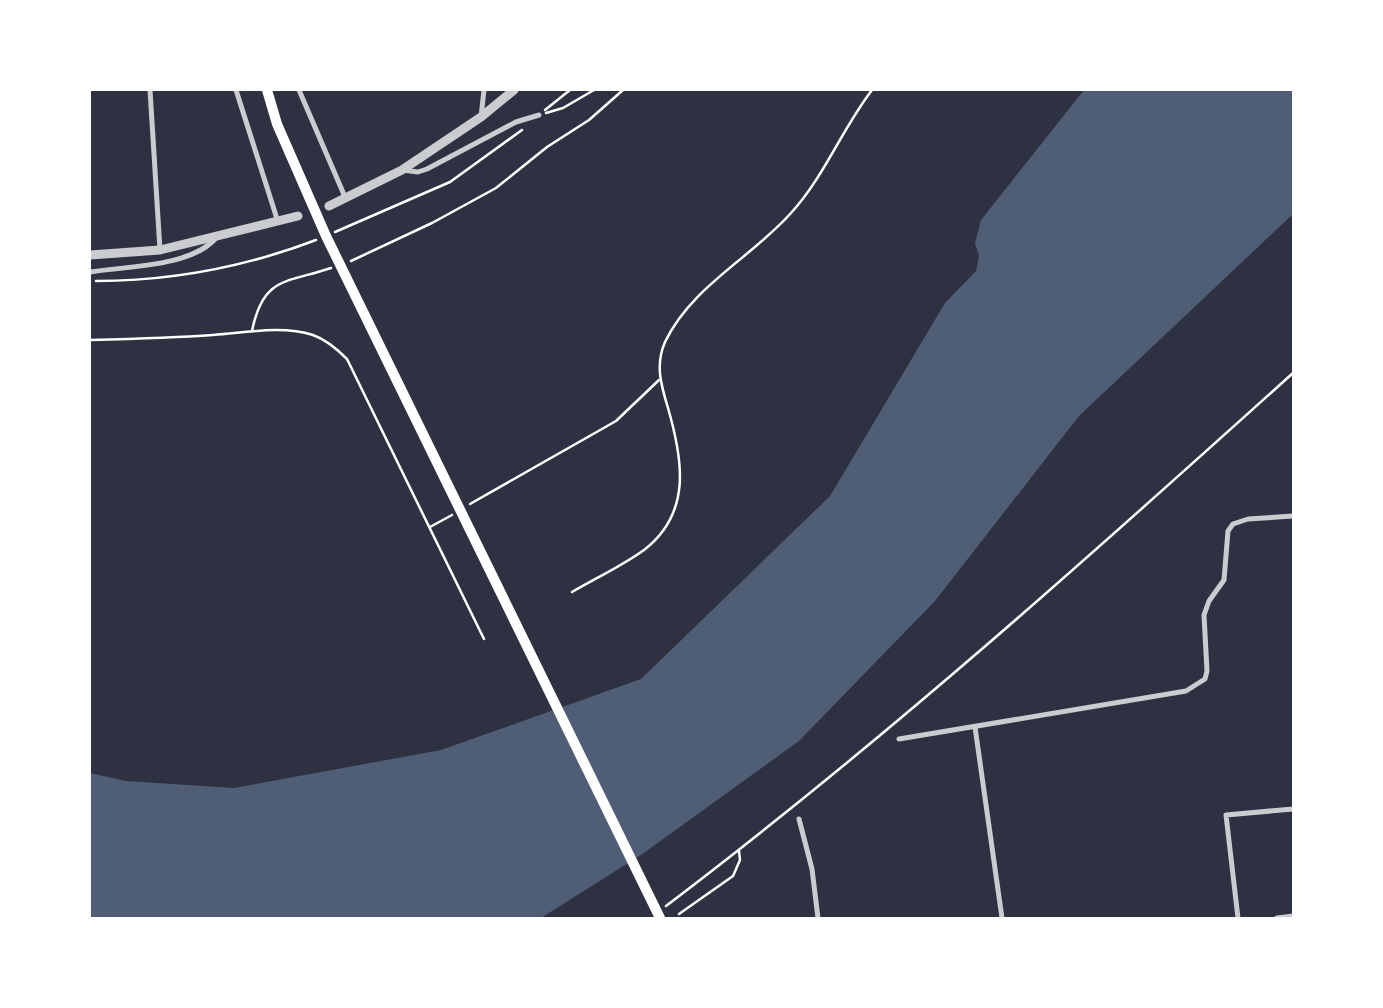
<svg xmlns="http://www.w3.org/2000/svg" width="1383" height="1008" font-family="'Sofia Sans Condensed',sans-serif">
<style>
.water{fill:#4f5d75}
.lines{fill:none;stroke-linecap:round;stroke-linejoin:round}
.path{stroke:#fff;stroke-width:2.5}
.minor{stroke:#caccd0;stroke-width:5}
.tertiary{stroke:#caccd0;stroke-width:9}
.secondary{stroke:#fff;stroke-width:10}
</style>
<rect width="100%" height="100%" fill="#2d3142"/>
<!-- water -->
<polygon class="water" points="1084,90 1293,90 1293,214 1079,416 935,601 799,741 641,855 541,918 90,918 90,773 126,781 234,788 441,750 641,679 830,496 945,303 976,271 979,256 975,243 981,220"/>
<g class="lines">
<!-- path -->
<g class="path">
<polyline points="545,110 570,90"/>
<polyline points="546,113 563,108 594,90"/>
<polyline points="335,232 450,182 522,130"/>
<polyline points="351,261 432,223 496,188 547,147 589,120 623,90"/>
<path d="M96,281C172,281 245,267 316,240"/>
<path d="M252,331C263,276 287,283 331,268"/>
<path d="M90,340C131,339 172,338 213,335C245,333 281,325 313,335C327,340 337,349 347,359L484,639"/>
<polyline points="470,504 616,421 659,380"/>
<polyline points="430,527 452,515"/>
<path d="M572,592C596,578 622,566 644,550C692,513 683,460 668,408C661,385 655,365 665,342C692,286 751,258 791,213C824,177 842,129 872,90"/>
<path d="M666,906C885,740 1089,557 1293,373"/>
<polyline points="679,914 733,876 740,860 739,851"/>
</g>
<!-- minor -->
<g class="minor">
<polyline points="150,90 160,250"/>
<polyline points="236,90 278,222"/>
<polyline points="299,90 345,197"/>
<polyline points="481,117 484,90"/>
<polyline points="402,170 418,172 427,169 516,122 539,115"/>
<path d="M90,272C127,266 191,267 216,238"/>
<polyline points="975,727 1002,918"/>
<polyline points="899,739 1186,691 1205,679 1207,671 1204,615 1209,601 1224,580 1228,531 1233,524 1248,519 1293,516"/>
<polyline points="799,819 812,869 818,918"/>
<polyline points="1238,918 1226,815 1293,809"/>
<polyline points="1277,918 1293,916"/>
</g>
<!-- tertiary -->
<g class="tertiary">
<polyline points="329,206 402,170 481,117 514,90"/>
<polyline points="90,255 160,250 298,216"/>
</g>
<!-- secondary -->
<polyline class="secondary" points="267,90 277,124 326,236 660,918"/>
</g>
<!-- border -->
<rect width="1383" height="1008" fill="none" stroke="#ffffff" stroke-width="182"/>
</svg>
